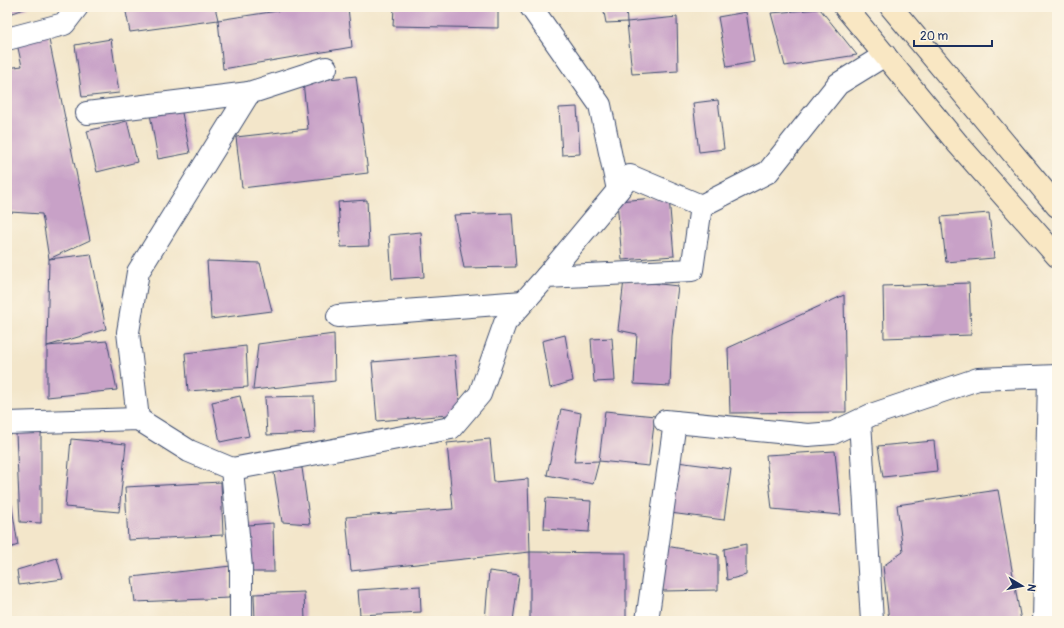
<svg xmlns="http://www.w3.org/2000/svg" width="1064" height="628" font-family="Pangolin,sans-serif">
<style>
.building{fill:#c8a1c7}
.lines{fill:none;stroke-linecap:round;stroke-linejoin:round}
.street-casing{stroke:#3b4a6e;stroke-width:24}
.secondary-casing{stroke:#3b4a6e;stroke-width:24}
.street{stroke:#fff;stroke-width:22}
.secondary{stroke:#f9e7c3;stroke-width:22}
</style>
<rect width="100%" height="100%" fill="#fcf5e5"/>
<filter id="ink" filterUnits="userSpaceOnUse"><feTurbulence type="fractalNoise" baseFrequency=".025" numOctaves="2"/><feDisplacementMap in="SourceGraphic" scale="8" xChannelSelector="R" yChannelSelector="G"/><feConvolveMatrix kernelMatrix="1 2 1 2 8 2 1 2 1" color-interpolation-filters="sRGB"/></filter>
<filter id="wash" filterUnits="userSpaceOnUse"><feTurbulence type="fractalNoise" baseFrequency=".012" numOctaves="4" result="noise"/><feDisplacementMap in="SourceGraphic" scale="16" xChannelSelector="R" yChannelSelector="G"/><feGaussianBlur stdDeviation="0.9" result="paint"/><feColorMatrix in="noise" values="0 0 0 0 0 0 0 0 0 0 0 0 0 0 0 0 0 1.4 0 .05"/><feComposite in="paint" operator="in"/></filter>
<g filter="url(#wash)">
<rect width="100%" height="100%" fill="#f3e6ca"/>
<g id="blocks">
<!-- building -->
<g class="building">
<polygon points="7,7 30,7 7,15"/>
<polygon points="125,7 215,7 218,20 304,7 348,7 352,47 223,69 218,20 130,32"/>
<polygon points="394,7 498,7 498,28 393,26"/>
<polygon points="603,7 626,7 627,22 606,23"/>
<polygon points="820,9 857,55 785,66 771,13"/>
<polygon points="746,12 754,62 727,67 718,17"/>
<polygon points="677,17 678,71 632,74 627,22"/>
<polygon points="47,30 90,240 49,259 91,254 106,329 47,346 49,259 42,214 10,212 7,177 7,68 22,66 16,39"/>
<polygon points="111,39 119,93 82,97 75,45"/>
<polygon points="356,76 368,173 242,188 236,137 308,129 303,82"/>
<polygon points="718,100 724,149 699,152 693,103"/>
<polygon points="577,107 580,154 562,155 559,108"/>
<polygon points="181,108 190,153 158,159 150,114"/>
<polygon points="127,121 137,162 97,172 87,131"/>
<polygon points="669,197 674,256 622,260 617,201"/>
<polygon points="367,200 369,246 341,247 338,202"/>
<polygon points="512,213 516,267 464,268 454,215"/>
<polygon points="989,213 994,258 946,262 941,217"/>
<polygon points="421,232 424,277 392,279 389,235"/>
<polygon points="207,261 260,263 272,311 211,319"/>
<polygon points="624,280 678,286 672,336 670,386 634,384 637,334 618,330"/>
<polygon points="969,283 971,335 884,338 883,286"/>
<polygon points="844,295 846,412 730,413 728,348"/>
<polygon points="334,334 335,381 253,390 258,344"/>
<polygon points="565,335 573,381 550,388 542,341"/>
<polygon points="612,338 615,381 594,382 591,339"/>
<polygon points="107,341 117,390 47,397 47,346"/>
<polygon points="246,346 248,387 188,391 185,353"/>
<polygon points="455,355 460,414 377,421 372,362"/>
<polygon points="240,396 249,436 220,442 212,402"/>
<polygon points="314,396 315,433 267,435 265,397"/>
<polygon points="561,409 581,413 574,462 599,461 593,484 547,475"/>
<polygon points="605,411 655,416 649,466 599,461"/>
<polygon points="41,427 41,523 20,522 16,433"/>
<polygon points="71,439 126,444 119,512 65,507"/>
<polygon points="490,439 494,482 528,479 530,552 351,571 346,517 453,509 447,443"/>
<polygon points="934,441 937,471 883,477 878,446"/>
<polygon points="835,451 841,515 772,509 766,455"/>
<polygon points="677,462 731,469 724,520 670,513"/>
<polygon points="273,467 302,468 310,524 282,522"/>
<polygon points="7,476 18,545 7,549"/>
<polygon points="221,482 223,535 128,540 125,487"/>
<polygon points="998,490 1021,621 889,621 883,566 903,552 897,505"/>
<polygon points="546,498 591,501 589,532 544,529"/>
<polygon points="273,523 274,572 251,572 248,525"/>
<polygon points="746,544 746,575 727,580 724,549"/>
<polygon points="660,545 718,555 718,590 663,591"/>
<polygon points="530,552 626,553 626,621 530,621"/>
<polygon points="57,558 63,579 19,585 17,570"/>
<polygon points="231,566 229,598 135,602 132,577"/>
<polygon points="489,571 519,575 513,621 485,621"/>
<polygon points="420,586 421,612 360,615 358,590"/>
<polygon points="304,592 305,621 255,621 254,594"/>
</g>
</g>
</g>
<g filter="url(#ink)">
<use href="#blocks" fill-opacity="0" stroke="#3b4a6e" stroke-width="1"/>
<g class="lines">
<defs>
<g id="street">
<polyline points="531,7 600,105 618,190"/>
<polyline points="7,39 64,24 77,7"/>
<polyline points="87,113 249,93 326,68"/>
<polyline points="546,277 630,176 701,206"/>
<polyline points="338,316 523,302"/>
<polyline points="138,419 128,332 138,272 249,93"/>
<polyline points="665,421 808,435 833,433 871,415 978,379 1057,376"/>
<polyline points="860,421 872,621"/>
<polyline points="7,423 138,419 189,451 232,469 241,568 241,621"/>
<polyline points="232,469 451,428 480,394 505,323 546,277 692,270 701,206 768,172 838,84 885,55"/>
<polyline points="647,621 675,422"/>
<polyline points="1044,621 1049,377"/>
</g>
<g id="secondary">
<polyline points="845,7 958,144 1057,256"/>
<polyline points="891,7 1057,206"/>
</g>
</defs>
<!-- street casing -->
<use href="#street" class="street-casing"/>
<!-- secondary casing -->
<use href="#secondary" class="secondary-casing"/>
<!-- street -->
<use href="#street" class="street"/>
<!-- secondary -->
<use href="#secondary" class="secondary"/>
</g>
</g>
<!-- margin -->
<rect width="1064" height="628" fill="none" stroke="#fcf5e5" stroke-width="24"/>
<!-- north arrow -->
<g transform="translate(1022 586) rotate(100)" stroke="#fcf5e5" stroke-width="3" paint-order="stroke">
<path d="M0-3L7 15L0 10L-7 15Z" fill="#1b2f5e"/>
<text y="-6" font-size="11" font-weight="bold" text-anchor="middle" fill="#1b2f5e">N</text>
</g>
<!-- scale -->
<path d="M914 40v6h78v-6" fill="none" stroke="#1b2f5e" stroke-width="2"/>
<text x="920" y="40" font-size="12" fill="#1b2f5e" stroke="#fcf5e5" stroke-width="3" paint-order="stroke">20 m</text>
</svg>
